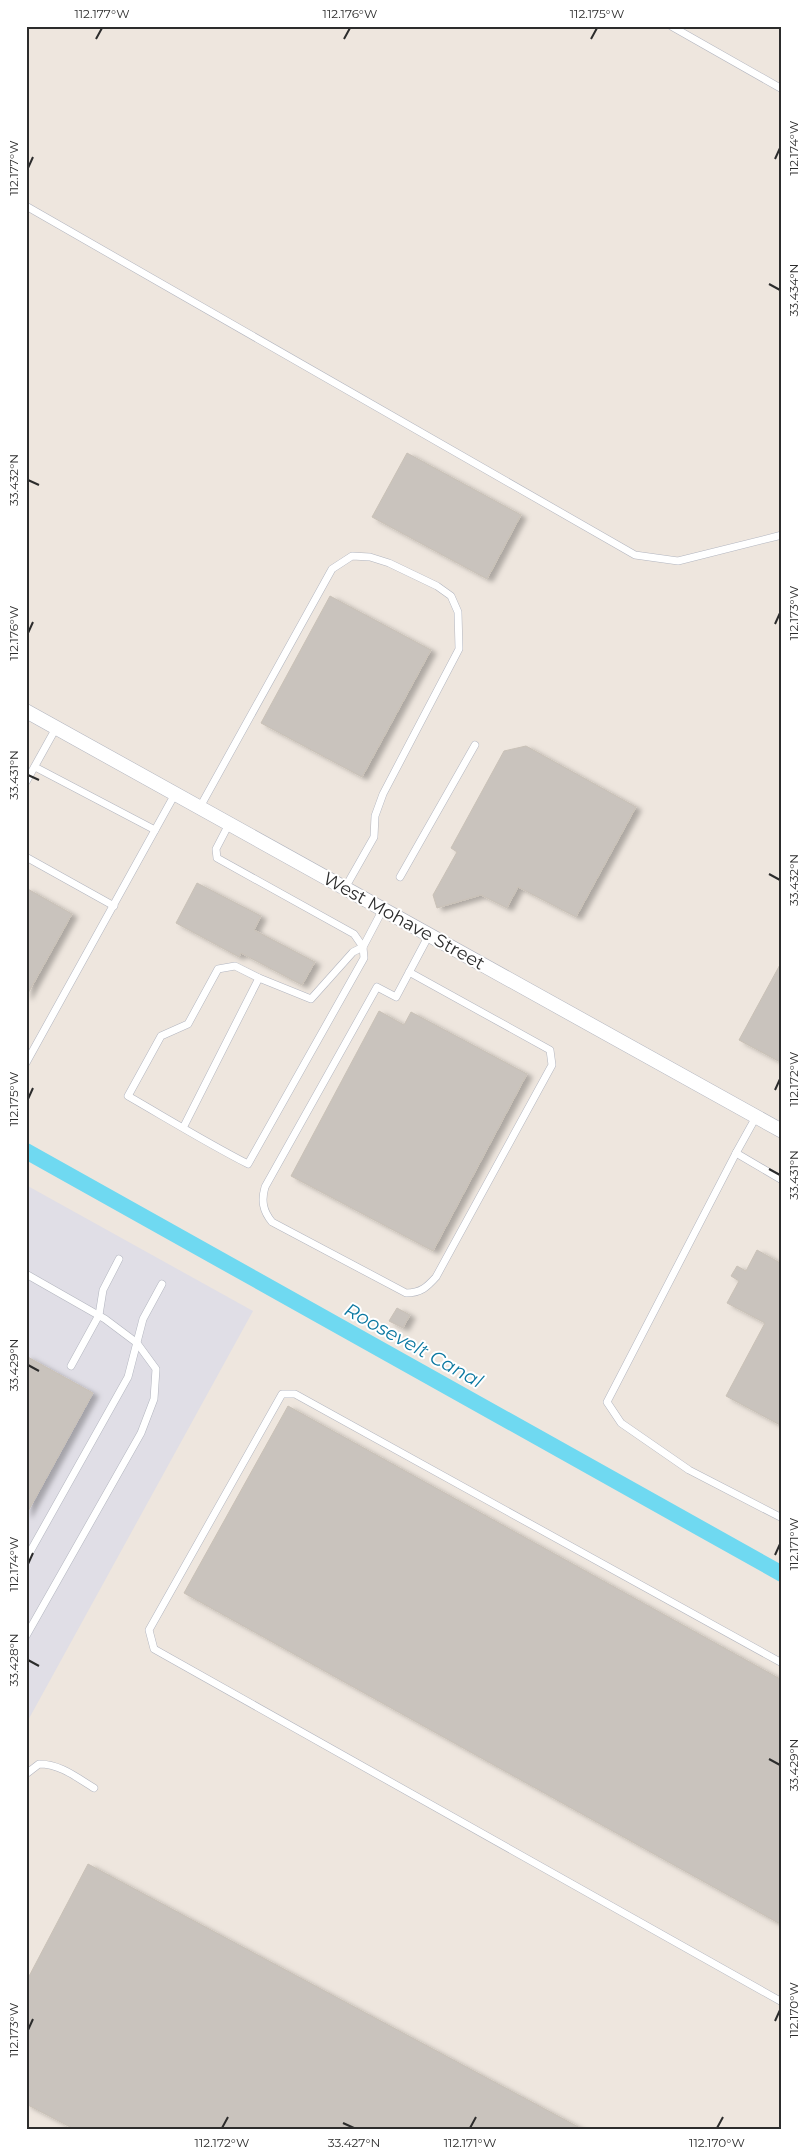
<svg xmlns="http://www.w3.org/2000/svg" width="808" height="2156" font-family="Montserrat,sans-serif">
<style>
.industrial{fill:#e0dee6}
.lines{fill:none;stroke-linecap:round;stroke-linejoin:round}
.canal{stroke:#6fd9f1;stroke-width:16}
.building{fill:#c9c3bd;stroke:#c9c1b7;filter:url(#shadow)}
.lane-casing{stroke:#b2b5bf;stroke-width:8}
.street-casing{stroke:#b2b5bf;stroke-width:15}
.lane{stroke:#fff;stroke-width:7}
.street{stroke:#fff;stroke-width:14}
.ticks{fill:none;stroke:#2c2c2c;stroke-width:2}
.labels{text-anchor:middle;stroke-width:4;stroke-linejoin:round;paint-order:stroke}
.street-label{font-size:18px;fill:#2c2c2c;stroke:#fff}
.water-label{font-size:19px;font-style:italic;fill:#0b78a1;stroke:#fff}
.neatline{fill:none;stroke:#2c2c2c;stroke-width:2}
.ticks-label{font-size:12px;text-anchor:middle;fill:#2c2c2c}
</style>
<defs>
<filter id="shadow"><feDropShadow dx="5.5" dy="3" stdDeviation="2.5" flood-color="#0004"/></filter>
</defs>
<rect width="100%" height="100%" fill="#eee6de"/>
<!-- industrial -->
<polygon class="industrial" points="26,1185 253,1311 26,1724"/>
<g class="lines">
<!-- canal -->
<polyline class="canal" points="26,1151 782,1574"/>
</g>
<!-- building -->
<g class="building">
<polygon points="407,453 521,515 487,579 372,517"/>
<polygon points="330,596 431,650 362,777 261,723"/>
<polygon points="526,746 636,807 576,917 518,887 507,908 481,895 437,908 433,895 457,852 451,848 504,751"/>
<polygon points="197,883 261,916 254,930 315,962 302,985 241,953 239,957 176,923"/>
<polygon points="26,888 72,914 26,997"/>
<polygon points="782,961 782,1063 739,1040"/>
<polygon points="379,1011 404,1025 411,1012 527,1074 433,1251 291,1176"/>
<polygon points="757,1250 782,1264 782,1426 726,1396 765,1323 727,1303 739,1281 731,1276 737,1266 746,1271"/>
<polygon points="397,1308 410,1315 403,1328 389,1321"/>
<polygon points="26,1356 93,1393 26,1515"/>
<polygon points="288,1406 782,1680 782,1925 184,1593"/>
<polygon points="88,1864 584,2130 76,2130 26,2104 26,1982"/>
</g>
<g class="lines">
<defs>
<g id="lane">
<polyline points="671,26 782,89"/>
<polyline points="26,206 635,555 678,561 782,535"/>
<polyline points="35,767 155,830"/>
<polyline points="26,782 56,728"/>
<polyline points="200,807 332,569 352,556 370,557 389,563 437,586 451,596 458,612 459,649 383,794 375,816 374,837 345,888"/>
<polyline points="26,857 114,906"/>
<polyline points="400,877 475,745"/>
<path d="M409,972L550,1050L552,1065L436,1277C427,1287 421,1293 406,1293L272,1222C263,1211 261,1201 265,1187L377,987L396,997L429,935"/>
<polyline points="259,978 311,999 353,952 363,947 383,909"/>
<polyline points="26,1063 175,794"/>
<polyline points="756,1117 736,1153 782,1180"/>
<path d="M183,1128L259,978L235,966L218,969L188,1024L161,1036L128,1096C168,1119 207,1143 248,1164L364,958L363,947L354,934L217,858L216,849L229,824"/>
<polyline points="736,1153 607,1402 621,1423 689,1470 782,1518"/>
<polyline points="26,1274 105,1319 137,1343 156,1369 154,1399 141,1433 26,1636"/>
<polyline points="71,1366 99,1315 103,1290 119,1259"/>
<polyline points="26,1559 128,1377 143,1319 162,1284"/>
<polyline points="782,1663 295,1394 282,1394 149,1630 154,1649 782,2002"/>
<path d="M26,1774L39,1764C60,1764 76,1777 94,1788"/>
</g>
<polyline id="street" points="26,711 782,1131"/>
</defs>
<!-- lane casing -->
<use href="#lane" class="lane-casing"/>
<!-- street casing -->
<use href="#street" class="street-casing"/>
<!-- lane -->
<use href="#lane" class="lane"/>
<!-- street -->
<use href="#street" class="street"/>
</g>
<!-- ticks -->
<path class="ticks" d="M96,39L102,28M344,39L350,28M591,39L597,28M775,159L780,148M28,168L33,157M769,284L780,290M28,480L39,485M775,624L780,613M28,633L33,622M28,775L39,780M769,874L780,880M775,1090L780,1079M28,1099L33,1088M769,1169L780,1175M28,1365L39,1371M775,1555L780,1544M28,1564L33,1553M28,1660L39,1666M769,1759L780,1765M775,2021L780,2010M28,2030L33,2019M343,2123L354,2128M222,2128L228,2117M470,2128L476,2117M717,2128L723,2117"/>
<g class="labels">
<!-- street labels -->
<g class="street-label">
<text transform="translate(404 921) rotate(29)" y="6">West Mohave Street</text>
</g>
<!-- water labels -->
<g class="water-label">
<text transform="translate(414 1345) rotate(29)" y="7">Roosevelt Canal</text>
</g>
</g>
<!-- border -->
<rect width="808" height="2156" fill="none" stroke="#ffffff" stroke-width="55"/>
<rect x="28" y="28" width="752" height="2100" class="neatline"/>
<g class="ticks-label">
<text x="102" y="18">112.177°W</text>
<text x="350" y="18">112.176°W</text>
<text x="597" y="18">112.175°W</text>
<text transform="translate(794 148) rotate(-90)" y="4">112.174°W</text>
<text transform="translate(14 168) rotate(-90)" y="4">112.177°W</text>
<text transform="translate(794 290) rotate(-90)" y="4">33.434°N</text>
<text transform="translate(14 480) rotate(-90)" y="4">33.432°N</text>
<text transform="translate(794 613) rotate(-90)" y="4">112.173°W</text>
<text transform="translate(14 633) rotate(-90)" y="4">112.176°W</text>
<text transform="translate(14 775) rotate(-90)" y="4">33.431°N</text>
<text transform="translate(794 880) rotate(-90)" y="4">33.432°N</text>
<text transform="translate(794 1079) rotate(-90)" y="4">112.172°W</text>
<text transform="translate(14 1099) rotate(-90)" y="4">112.175°W</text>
<text transform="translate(794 1175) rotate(-90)" y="4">33.431°N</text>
<text transform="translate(14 1365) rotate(-90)" y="4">33.429°N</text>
<text transform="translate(794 1544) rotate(-90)" y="4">112.171°W</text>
<text transform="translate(14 1564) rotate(-90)" y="4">112.174°W</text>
<text transform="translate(14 1660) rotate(-90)" y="4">33.428°N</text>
<text transform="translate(794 1765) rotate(-90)" y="4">33.429°N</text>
<text transform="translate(794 2010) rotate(-90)" y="4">112.170°W</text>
<text transform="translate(14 2030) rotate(-90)" y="4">112.173°W</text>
<text x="222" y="2147">112.172°W</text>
<text x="354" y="2147">33.427°N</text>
<text x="470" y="2147">112.171°W</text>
<text x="717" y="2147">112.170°W</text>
</g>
</svg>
